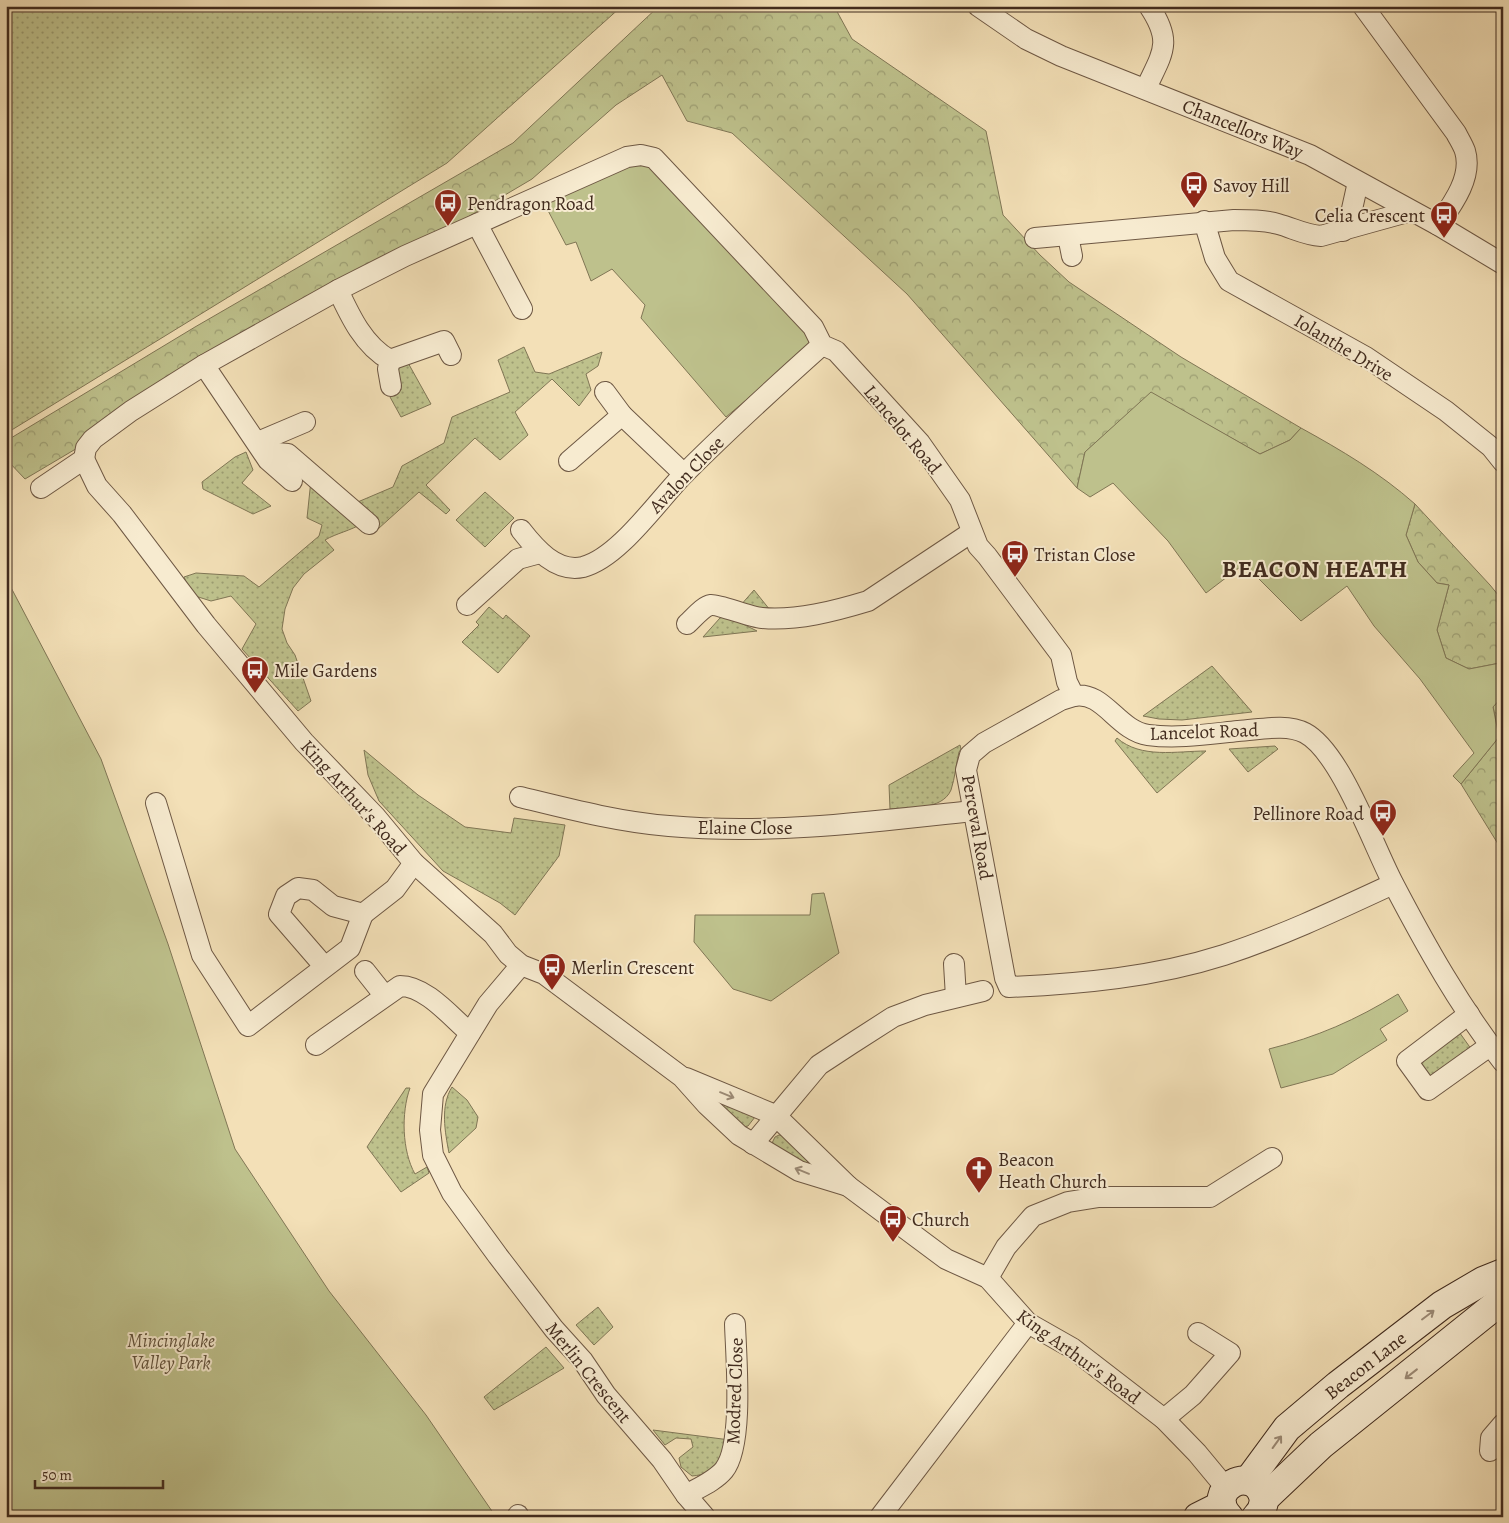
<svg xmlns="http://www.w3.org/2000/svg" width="1509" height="1523" font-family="Alegreya,serif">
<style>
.grass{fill:url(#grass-dots);stroke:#807655}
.forest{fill:url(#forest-crowns);stroke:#807655}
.park{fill:#bec18c;stroke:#807655}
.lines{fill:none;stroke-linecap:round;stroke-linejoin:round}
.street-casing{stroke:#6e5844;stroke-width:22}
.secondary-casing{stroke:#412b1e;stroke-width:30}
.street{stroke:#f7ebd0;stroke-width:20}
.secondary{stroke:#f7ebd0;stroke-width:28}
.oneway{stroke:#9c8b77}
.labels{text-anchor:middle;stroke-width:4;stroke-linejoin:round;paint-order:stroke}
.street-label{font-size:19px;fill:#412b1e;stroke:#f7ebd0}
.poi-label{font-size:19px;fill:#412b1e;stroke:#f7ebd0;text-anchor:start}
.park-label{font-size:19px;font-style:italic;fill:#60503a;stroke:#f7ebd0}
.district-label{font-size:24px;font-weight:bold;letter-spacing:1px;fill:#412b1e;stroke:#f7ebd0}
</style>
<defs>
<pattern id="grass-dots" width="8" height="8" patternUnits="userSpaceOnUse" patternTransform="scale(1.25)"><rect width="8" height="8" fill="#bec18c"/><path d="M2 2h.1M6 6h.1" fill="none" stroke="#9c9d72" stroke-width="1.8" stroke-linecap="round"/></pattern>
<pattern id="forest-crowns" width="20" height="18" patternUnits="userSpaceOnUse" patternTransform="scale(1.25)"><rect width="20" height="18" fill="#bec18c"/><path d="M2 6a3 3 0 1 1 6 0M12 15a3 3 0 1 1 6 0" fill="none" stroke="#9c9d72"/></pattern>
</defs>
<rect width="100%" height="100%" fill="#f3e0b7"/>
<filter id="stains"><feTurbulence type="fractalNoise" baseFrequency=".004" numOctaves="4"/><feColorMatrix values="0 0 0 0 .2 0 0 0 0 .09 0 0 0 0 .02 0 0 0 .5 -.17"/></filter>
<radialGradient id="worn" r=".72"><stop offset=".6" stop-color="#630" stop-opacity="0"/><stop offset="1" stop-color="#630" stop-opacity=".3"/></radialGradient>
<!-- grass -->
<g class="grass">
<polygon points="6,6 622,6 447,163 10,431 6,388"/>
<polygon points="524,347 535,372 549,374 602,352 598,366 586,374 591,390 579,406 552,379 515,412 528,435 500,460 475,438 426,485 450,510 446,514 419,492 378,529 353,504 393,487 402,466 444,443 452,417 510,392 498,360"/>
<polygon points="407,361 431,404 401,417 390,397 401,390 398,374 399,367"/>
<polygon points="246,452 253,470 242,483 271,506 253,514 203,489 202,482 235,457"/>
<path d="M311,480L363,523C350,531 337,533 325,540L334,550L304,574L293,588L285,609L282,629L287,643L295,655L311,701L298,711L242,649L256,624L231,596L211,601L192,595L184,577L196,573L244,576L259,587L319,536L322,525L307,518Z"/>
<polygon points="485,492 514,518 485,547 456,520"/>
<polygon points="754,590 770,610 740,606"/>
<polygon points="489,607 503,619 506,615 530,636 498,673 462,642 479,625 476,622"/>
<polygon points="727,616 757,631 703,637 720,618"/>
<polygon points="1212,666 1252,712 1182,720 1159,719 1143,716"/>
<path d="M1117,738C1141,759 1177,751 1206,751L1157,793L1115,741Z"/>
<path d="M960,745L961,749L959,752C956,764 955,778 951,790C942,811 908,807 890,809L889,785Z"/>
<polygon points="1275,746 1278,749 1248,772 1229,749"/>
<polygon points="364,750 418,795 465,827 511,833 514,818 565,825 559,856 515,915 500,903 443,871 379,801 368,775"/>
<polygon points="1457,1029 1474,1053 1428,1086 1411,1061"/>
<path d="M452,1087L467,1100L478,1117L476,1128L449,1153C445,1132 440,1106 452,1087Z"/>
<path d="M406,1088H410C401,1113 402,1151 415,1174L427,1167L429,1173L401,1192L367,1147Z"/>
<polygon points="715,1098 755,1117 748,1126 743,1127 721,1109"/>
<polygon points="779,1135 784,1136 810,1164 809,1168 772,1143 775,1137"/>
<polygon points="598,1307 613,1327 594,1345 576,1325"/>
<polygon points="546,1347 564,1368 494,1410 484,1397"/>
<path d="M653,1430L730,1440C719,1461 718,1474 692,1476L681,1467L679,1458L693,1447L691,1439L676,1438L665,1445Z"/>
</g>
<!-- forest -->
<g class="forest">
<polygon points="659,6 834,6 852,39 986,131 1003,215 1040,255 1069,282 1181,357 1301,428 1290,440 1260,454 1151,393 1085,452 1077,488 907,294 732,133 687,121 662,75 616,105 532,179 25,479 6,459 6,441 195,327 513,143"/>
<polygon points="1415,504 1490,585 1503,601 1503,667 1500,663 1469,669 1446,658 1437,630 1449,585 1437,583 1418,562 1406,535"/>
<polygon points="1503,696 1503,852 1461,784 1499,737 1493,706"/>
</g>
<!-- park -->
<g class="park">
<polygon points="641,158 816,341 726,417 641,318 645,305 612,269 591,281 576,242 566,245 543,201"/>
<path d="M1151,392L1260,454L1290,440L1301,428C1341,450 1380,473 1415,504L1406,535L1418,562L1437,583L1449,585L1437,630L1446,658L1469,669L1500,663L1503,667V696L1493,707L1499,737L1461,784L1453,776L1474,753L1420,679L1374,626L1347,586L1301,621L1244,564L1206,593L1168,541L1113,483L1090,497L1077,488L1085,452Z"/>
<polygon points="6,578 101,759 168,944 235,1149 329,1291 426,1415 496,1517 6,1517"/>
<polygon points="824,893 839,953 771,1001 733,989 694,942 695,915 810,915 812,894"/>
<path d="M1398,994L1408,1011L1380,1029L1387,1040L1333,1074L1281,1088L1269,1049C1317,1037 1356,1020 1398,994Z"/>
</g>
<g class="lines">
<defs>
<g id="street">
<polyline points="978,6 1026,39 1061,56 1310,155 1438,225 1503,264"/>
<path d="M1363,6L1456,133C1459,139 1463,145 1465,151C1473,177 1452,205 1438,225"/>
<path d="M1146,88C1163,52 1173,42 1149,6"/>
<polyline points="1204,221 1215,258 1229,281 1366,357 1446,411 1491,447 1503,462"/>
<polyline points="477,224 522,309"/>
<polyline points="1343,231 1350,218 1358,182"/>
<polyline points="1068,236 1072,256"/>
<path d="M1035,238L1234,220C1249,220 1264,220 1278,224C1293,228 1305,235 1321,236L1411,211"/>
<path d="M338,290C350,316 364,346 390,360L388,369L391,386"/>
<polyline points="390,360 444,341 451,355"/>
<polyline points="204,365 268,460 292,481"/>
<polyline points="605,392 622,415 684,474"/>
<polyline points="258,442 305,422"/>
<polyline points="264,452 288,454 369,524"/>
<polyline points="84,459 97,486 122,514 206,625 304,742 375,816 414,863 493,934 508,954 521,965 544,974 682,1077 707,1105 739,1135 799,1171 848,1186"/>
<polyline points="569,461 622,415"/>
<path d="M41,488L84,459L86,448L93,439L131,411L204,365L338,290L405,256L627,157L641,155L654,158L813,327L822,345L836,351L920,443L960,500L978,546L987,556L1061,655L1067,682L1074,696C1103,690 1118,731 1148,735C1177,739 1209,734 1238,731C1258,730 1286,723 1305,733C1341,752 1374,848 1394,885C1426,946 1460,1007 1503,1062"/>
<path d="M521,530C535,548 556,573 583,567C619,558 659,499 685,473C729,429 775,387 822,345"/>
<polyline points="467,605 518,559 540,553"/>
<path d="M687,624C693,619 703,606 711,605C719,604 749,617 762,618C797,621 835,611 868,601L972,532"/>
<path d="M1074,696L1061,700L984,743L970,755L966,770L1005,978L1009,987C1081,984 1155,977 1224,955C1282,936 1337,910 1393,884"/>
<path d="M520,797C569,809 619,822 669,826C770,835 871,822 972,811"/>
<polyline points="156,803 202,955 248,1026 350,948 363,914"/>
<polyline points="954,964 956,997"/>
<polyline points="521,965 488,1004 433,1094 430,1130 433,1155 452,1193 498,1256 554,1329 583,1361 606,1395 662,1460 686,1495 705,1517"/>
<polyline points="324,966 279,914 286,896 298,888 313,890 333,906 363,914 395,889 414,863"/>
<polyline points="365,971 384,995"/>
<polyline points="1469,1014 1407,1061 1428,1090 1491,1045"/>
<path d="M316,1045L400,986C426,986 451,1017 470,1033"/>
<polyline points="686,1078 775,1115 848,1186 946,1259 988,1278 1028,1323 1072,1348 1164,1419 1197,1453 1226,1488"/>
<polyline points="753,1144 819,1065 851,1044 893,1017 925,1005 983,991"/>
<polyline points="988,1278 1006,1247 1033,1216 1068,1202 1099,1197 1210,1197 1272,1158"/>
<polyline points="1164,1419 1193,1395 1230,1353 1198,1333"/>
<polyline points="1490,1451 1491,1438 1503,1424"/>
<path d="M686,1495C698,1488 715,1481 724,1470C744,1445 736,1357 735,1324"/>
<polyline points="518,1515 519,1517"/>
<polyline points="880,1517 1028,1323"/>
</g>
<g id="secondary">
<polyline points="1248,1481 1287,1428 1338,1385 1442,1305 1483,1281 1503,1273"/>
<polyline points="1264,1499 1321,1445 1503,1299"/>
<polyline points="1198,1517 1222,1505"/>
<path d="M1229,1517C1203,1489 1253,1463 1263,1496C1265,1504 1262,1511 1256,1517"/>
</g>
</defs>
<!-- street casing -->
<use href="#street" class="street-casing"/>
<!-- secondary casing -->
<use href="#secondary" class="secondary-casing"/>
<!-- street -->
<use href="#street" class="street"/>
<!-- secondary -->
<use href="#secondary" class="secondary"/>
</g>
<!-- one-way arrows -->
<defs><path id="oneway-shaft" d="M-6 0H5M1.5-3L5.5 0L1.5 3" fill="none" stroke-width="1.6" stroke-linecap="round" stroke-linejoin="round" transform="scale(1.25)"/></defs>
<g class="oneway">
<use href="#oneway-shaft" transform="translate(727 1095) rotate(22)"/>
<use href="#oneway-shaft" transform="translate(802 1171) rotate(-158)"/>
<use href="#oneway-shaft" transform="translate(1428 1315) rotate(-37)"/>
<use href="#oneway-shaft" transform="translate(1411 1374) rotate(142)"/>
<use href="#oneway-shaft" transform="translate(1277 1442) rotate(-54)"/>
</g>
<!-- icons -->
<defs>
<symbol id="bus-pin" viewBox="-11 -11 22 30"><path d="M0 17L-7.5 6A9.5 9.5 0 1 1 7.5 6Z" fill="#8f2418" stroke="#f7ebd0"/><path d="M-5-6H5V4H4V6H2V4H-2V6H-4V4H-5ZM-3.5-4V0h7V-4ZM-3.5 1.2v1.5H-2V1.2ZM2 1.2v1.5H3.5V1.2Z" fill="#fff"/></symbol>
<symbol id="church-pin" viewBox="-11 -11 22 30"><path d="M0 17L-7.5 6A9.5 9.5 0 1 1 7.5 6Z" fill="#8f2418" stroke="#f7ebd0"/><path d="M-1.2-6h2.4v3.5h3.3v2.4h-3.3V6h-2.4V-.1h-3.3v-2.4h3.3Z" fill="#fff"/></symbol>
</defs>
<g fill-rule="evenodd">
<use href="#bus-pin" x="1178" y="169" width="32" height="43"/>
<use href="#bus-pin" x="432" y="187" width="32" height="43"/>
<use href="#bus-pin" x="1428" y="199" width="32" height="43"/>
<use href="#bus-pin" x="999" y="538" width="32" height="43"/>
<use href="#bus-pin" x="239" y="654" width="32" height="43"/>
<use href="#bus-pin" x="1367" y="797" width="32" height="43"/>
<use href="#bus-pin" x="536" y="951" width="32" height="43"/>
<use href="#church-pin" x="963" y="1154" width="32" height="43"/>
<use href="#bus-pin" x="877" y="1203" width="32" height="43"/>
</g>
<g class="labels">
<!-- street labels -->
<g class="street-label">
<text transform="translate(1243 128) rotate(22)" y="7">Chancellors Way</text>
<text transform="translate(1344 347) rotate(31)" y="7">Iolanthe Drive</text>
<text transform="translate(903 429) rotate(50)" y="7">Lancelot Road</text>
<text transform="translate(686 474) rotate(-46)" y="7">Avalon Close</text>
<text transform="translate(1204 731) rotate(-2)" y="7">Lancelot Road</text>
<text transform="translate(354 797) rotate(48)" y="7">King Arthur's Road</text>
<text x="745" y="834">Elaine Close</text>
<text transform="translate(978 827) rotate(80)" y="7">Perceval Road</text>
<text transform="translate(1079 1356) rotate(36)" y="7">King Arthur's Road</text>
<text transform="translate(1365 1365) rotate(-38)" y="7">Beacon Lane</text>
<text transform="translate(589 1372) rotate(51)" y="7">Merlin Crescent</text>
<text transform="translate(734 1391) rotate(-88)" y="7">Modred Close</text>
</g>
<!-- poi labels -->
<g class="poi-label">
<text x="1213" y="192">Savoy Hill</text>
<text x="467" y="210">Pendragon Road</text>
<text x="1425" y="222" text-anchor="end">Celia Crescent</text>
<text x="1034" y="561">Tristan Close</text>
<text x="274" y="677">Mile Gardens</text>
<text x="1364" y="820" text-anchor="end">Pellinore Road</text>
<text x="571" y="974">Merlin Crescent</text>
<text x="998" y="1166">Beacon<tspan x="998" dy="22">Heath Church</tspan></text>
<text x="912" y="1226">Church</text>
</g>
<!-- park labels -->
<g class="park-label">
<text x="171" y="1347">Mincinglake<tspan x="171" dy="22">Valley Park</tspan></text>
</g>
<!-- district labels -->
<g class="district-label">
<text x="1315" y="577">BEACON HEATH</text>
</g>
</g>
<!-- margin -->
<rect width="1509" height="1523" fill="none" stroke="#f3e0b7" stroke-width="25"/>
<rect x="8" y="8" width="1494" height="1508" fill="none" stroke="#412b1e" stroke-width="2.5"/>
<rect x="12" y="12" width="1484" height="1498" fill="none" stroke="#412b1e"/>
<!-- scale -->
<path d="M35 1480v8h128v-8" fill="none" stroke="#412b1e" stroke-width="2.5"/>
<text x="42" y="1480" font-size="15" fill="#412b1e" stroke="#f7ebd0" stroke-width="4" paint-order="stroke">50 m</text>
<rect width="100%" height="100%" filter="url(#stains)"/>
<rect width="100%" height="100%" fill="url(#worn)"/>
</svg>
